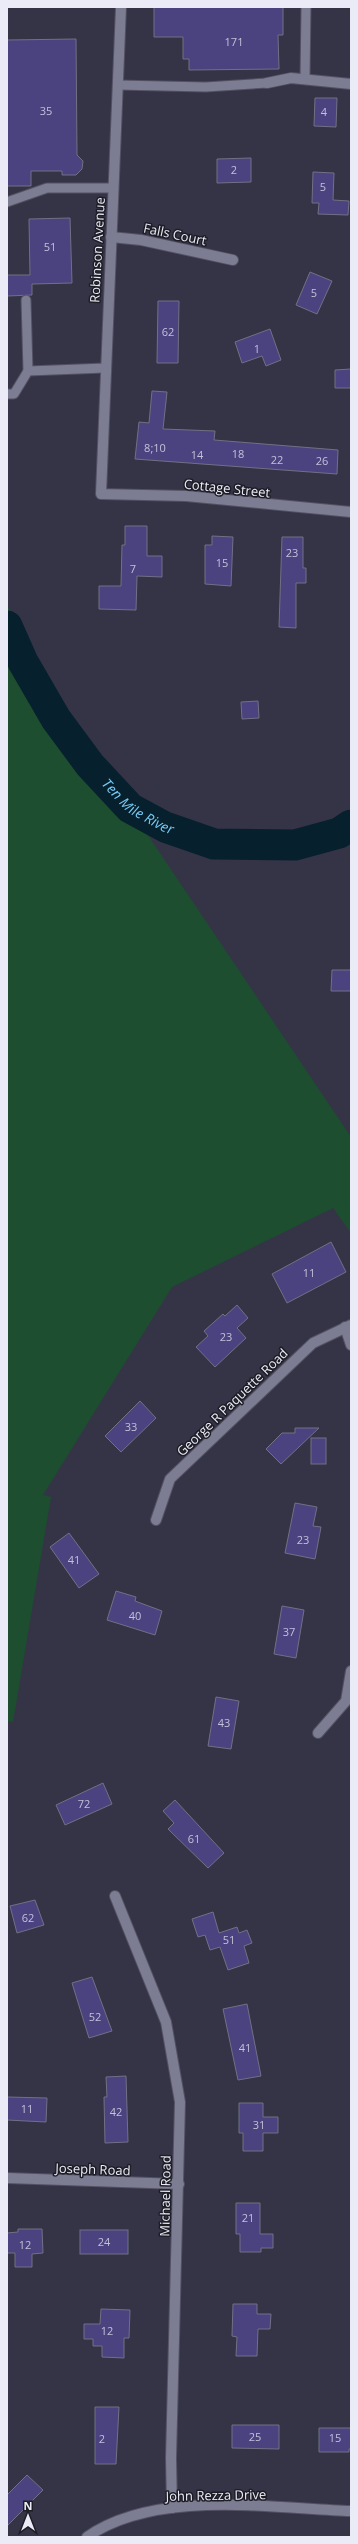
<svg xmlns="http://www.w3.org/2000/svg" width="358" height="2544" font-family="'Open Sans',sans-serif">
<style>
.green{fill:#1d4e30}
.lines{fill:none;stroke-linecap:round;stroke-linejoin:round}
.river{stroke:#07202d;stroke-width:31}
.building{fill:#4a437f;stroke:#717085}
.lane-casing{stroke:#535162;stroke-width:11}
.street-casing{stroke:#535162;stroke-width:12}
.lane{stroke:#7c7c92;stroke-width:9}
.street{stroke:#7c7c92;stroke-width:10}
.labels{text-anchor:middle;stroke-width:3;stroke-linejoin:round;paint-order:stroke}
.number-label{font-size:11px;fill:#c3c1d9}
.street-label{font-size:13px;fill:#ebebf7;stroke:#1d1d26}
.water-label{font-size:14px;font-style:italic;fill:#78caf6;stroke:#1d1d26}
</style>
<rect width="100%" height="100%" fill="#353447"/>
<!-- green -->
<polygon class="green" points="7,605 100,764 351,1137 351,1233 333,1208 172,1287 43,1495 51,1497 13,1722 7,1721"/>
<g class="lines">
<!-- river -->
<path class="river" id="s1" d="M7,626L23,662L56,719L90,765L130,808L165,827L214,844L295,845L339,833L351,825"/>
</g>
<!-- building -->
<g class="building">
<polygon points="154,7 283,7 283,35 278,35 279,69 189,70 189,59 183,59 183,37 154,37"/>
<polygon points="76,39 77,155 83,161 82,169 76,175 62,175 62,171 31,171 31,186 7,186 7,40"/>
<polygon points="315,98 337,98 336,127 314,126"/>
<polygon points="251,158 251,182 217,183 217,159"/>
<polygon points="313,172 334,173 333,200 349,201 348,215 318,214 319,203 312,203"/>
<polygon points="70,218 72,283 32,284 32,295 7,296 7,275 30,275 29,219"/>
<polygon points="310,272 332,281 317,314 296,305"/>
<polygon points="158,301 179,301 178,363 157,363"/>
<polygon points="270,329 281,360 266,366 262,356 242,363 235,342"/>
<polygon points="351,369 351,388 335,388 335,370"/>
<polygon points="152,391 167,392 163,429 215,431 214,440 338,450 337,474 135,459 139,422 149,423"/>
<polygon points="125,526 147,526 147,556 162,556 162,577 137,576 136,610 99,609 99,586 121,586 122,545 125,545"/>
<polygon points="212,536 233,537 231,586 205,584 205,545 212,545"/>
<polygon points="282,537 303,537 303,568 306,568 306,583 296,583 296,628 279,627"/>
<polygon points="258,701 259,718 242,719 241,702"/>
<polygon points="332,970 351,970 351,991 331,991"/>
<polygon points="331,1242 346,1272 287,1303 272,1274"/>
<polygon points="237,1305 248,1318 237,1328 246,1338 215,1367 196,1347 208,1336 204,1331 223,1314 225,1316"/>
<polygon points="140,1401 156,1418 121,1452 105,1436"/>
<polygon points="295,1428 319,1428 281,1464 266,1449 282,1433 295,1433"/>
<rect x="311" y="1438" width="15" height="26"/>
<polygon points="295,1503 317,1507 313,1526 321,1527 315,1559 285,1553"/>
<polygon points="69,1533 99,1574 79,1588 50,1547"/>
<polygon points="116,1591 136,1597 135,1601 162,1611 155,1635 107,1620"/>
<polygon points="282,1606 304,1610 296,1658 274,1654"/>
<polygon points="216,1697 239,1701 231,1749 208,1746"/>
<polygon points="103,1783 112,1804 65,1825 56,1805"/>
<polygon points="175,1800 224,1853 208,1868 168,1829 174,1823 163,1811"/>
<polygon points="35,1900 44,1925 17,1933 10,1906"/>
<polygon points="213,1912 219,1933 237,1927 239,1933 247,1930 252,1943 244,1946 249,1963 228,1970 220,1947 210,1950 205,1935 198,1937 192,1919"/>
<polygon points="92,1977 112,2031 89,2038 72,1983"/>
<polygon points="247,2004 261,2076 238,2080 223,2009"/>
<polygon points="126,2076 128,2142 105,2143 104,2097 107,2097 106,2077"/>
<polygon points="7,2097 47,2098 46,2122 7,2120"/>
<polygon points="239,2103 263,2103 263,2117 278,2117 278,2133 263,2133 263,2151 243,2151 243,2133 239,2133"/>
<polygon points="236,2203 260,2203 260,2234 273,2234 273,2248 261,2248 261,2252 240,2252 240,2234 236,2234"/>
<polygon points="18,2229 42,2229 43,2253 32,2254 32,2267 15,2267 15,2253 7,2253 7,2233 18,2232"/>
<rect x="80" y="2230" width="48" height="24"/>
<polygon points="233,2304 257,2304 257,2314 271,2314 270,2329 258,2329 257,2356 236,2356 237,2337 232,2336"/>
<polygon points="101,2309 130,2310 129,2338 124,2338 124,2358 102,2357 102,2346 93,2346 93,2339 84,2339 84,2324 100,2324"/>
<polygon points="95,2407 119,2407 116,2464 95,2464"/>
<polygon points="232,2425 279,2425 279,2449 232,2448"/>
<polygon points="319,2428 351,2428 351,2449 349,2449 349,2452 319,2452"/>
<polygon points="27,2475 43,2490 7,2526 7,2495"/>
</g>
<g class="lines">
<defs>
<g id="lane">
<polyline points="305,78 306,7"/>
<polyline points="118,85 206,87 267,83"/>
<polyline points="7,202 47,188 113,188"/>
<polyline points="26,300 28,371"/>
<polyline points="7,394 14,394 28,371 105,368"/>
</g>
<g id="street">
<polyline points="121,7 101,494 186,496 351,512"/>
<polyline points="267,83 291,78 351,84"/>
<polyline points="111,237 141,240 233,260"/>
<polyline points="345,1327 351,1345"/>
<polyline points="156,1520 170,1479 313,1343 351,1325"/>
<polyline points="318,1733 346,1701 351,1671"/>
<polyline points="115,1896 166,2022 180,2102 171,2458 172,2508"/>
<polyline points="7,2178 179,2184"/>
<path d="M87,2537C155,2489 271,2508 351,2511"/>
</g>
</defs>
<!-- lane casing -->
<use href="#lane" class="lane-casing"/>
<!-- street casing -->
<use href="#street" class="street-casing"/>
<!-- lane -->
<use href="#lane" class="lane"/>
<!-- street -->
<use href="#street" class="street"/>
</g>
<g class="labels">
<!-- number labels -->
<g class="number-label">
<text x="234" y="46">171</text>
<text x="46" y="115">35</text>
<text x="324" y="116">4</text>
<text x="234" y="174">2</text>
<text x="323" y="191">5</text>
<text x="50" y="251">51</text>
<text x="314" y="297">5</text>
<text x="168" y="336">62</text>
<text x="257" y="353">1</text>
<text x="155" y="452">8;10</text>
<text x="238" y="458">18</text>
<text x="197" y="459">14</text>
<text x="277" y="464">22</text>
<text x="322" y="465">26</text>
<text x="292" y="557">23</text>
<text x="222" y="567">15</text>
<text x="133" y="573">7</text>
<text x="309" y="1277">11</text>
<text x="226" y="1341">23</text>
<text x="131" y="1431">33</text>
<text x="303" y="1544">23</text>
<text x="74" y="1564">41</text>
<text x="135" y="1620">40</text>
<text x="289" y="1636">37</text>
<text x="224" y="1727">43</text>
<text x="84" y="1808">72</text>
<text x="194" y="1843">61</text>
<text x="28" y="1922">62</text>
<text x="229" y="1944">51</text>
<text x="95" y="2021">52</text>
<text x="245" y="2052">41</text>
<text x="27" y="2113">11</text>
<text x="116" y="2116">42</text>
<text x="259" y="2129">31</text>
<text x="248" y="2222">21</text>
<text x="104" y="2246">24</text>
<text x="25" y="2249">12</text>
<text x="107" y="2335">12</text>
<text x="255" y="2441">25</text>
<text x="335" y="2442">15</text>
<text x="102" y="2443">2</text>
</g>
<!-- street labels -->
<g class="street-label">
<text transform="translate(175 234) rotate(12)" y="5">Falls Court</text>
<text transform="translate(97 250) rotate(-87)" y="5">Robinson Avenue</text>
<text transform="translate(227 488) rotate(6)" y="5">Cottage Street</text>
<text transform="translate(232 1402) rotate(-44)" y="5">George R Paquette Road</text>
<text transform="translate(93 2169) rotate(2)" y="5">Joseph Road</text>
<text transform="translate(165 2196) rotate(-89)" y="5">Michael Road</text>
<text transform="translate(216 2495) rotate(-1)" y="5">John Rezza Drive</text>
</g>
<!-- water labels -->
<g class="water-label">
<text dy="5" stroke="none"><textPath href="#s1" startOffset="227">Ten Mile River</textPath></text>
</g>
</g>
<!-- border -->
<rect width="358" height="2544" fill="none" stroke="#ebebf7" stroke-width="16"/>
<!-- north arrow -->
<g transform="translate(28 2516)" stroke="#1d1d26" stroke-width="3" paint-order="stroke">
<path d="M0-3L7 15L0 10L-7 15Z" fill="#ebebf7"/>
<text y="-6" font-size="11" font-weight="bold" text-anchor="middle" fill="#ebebf7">N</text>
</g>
</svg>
